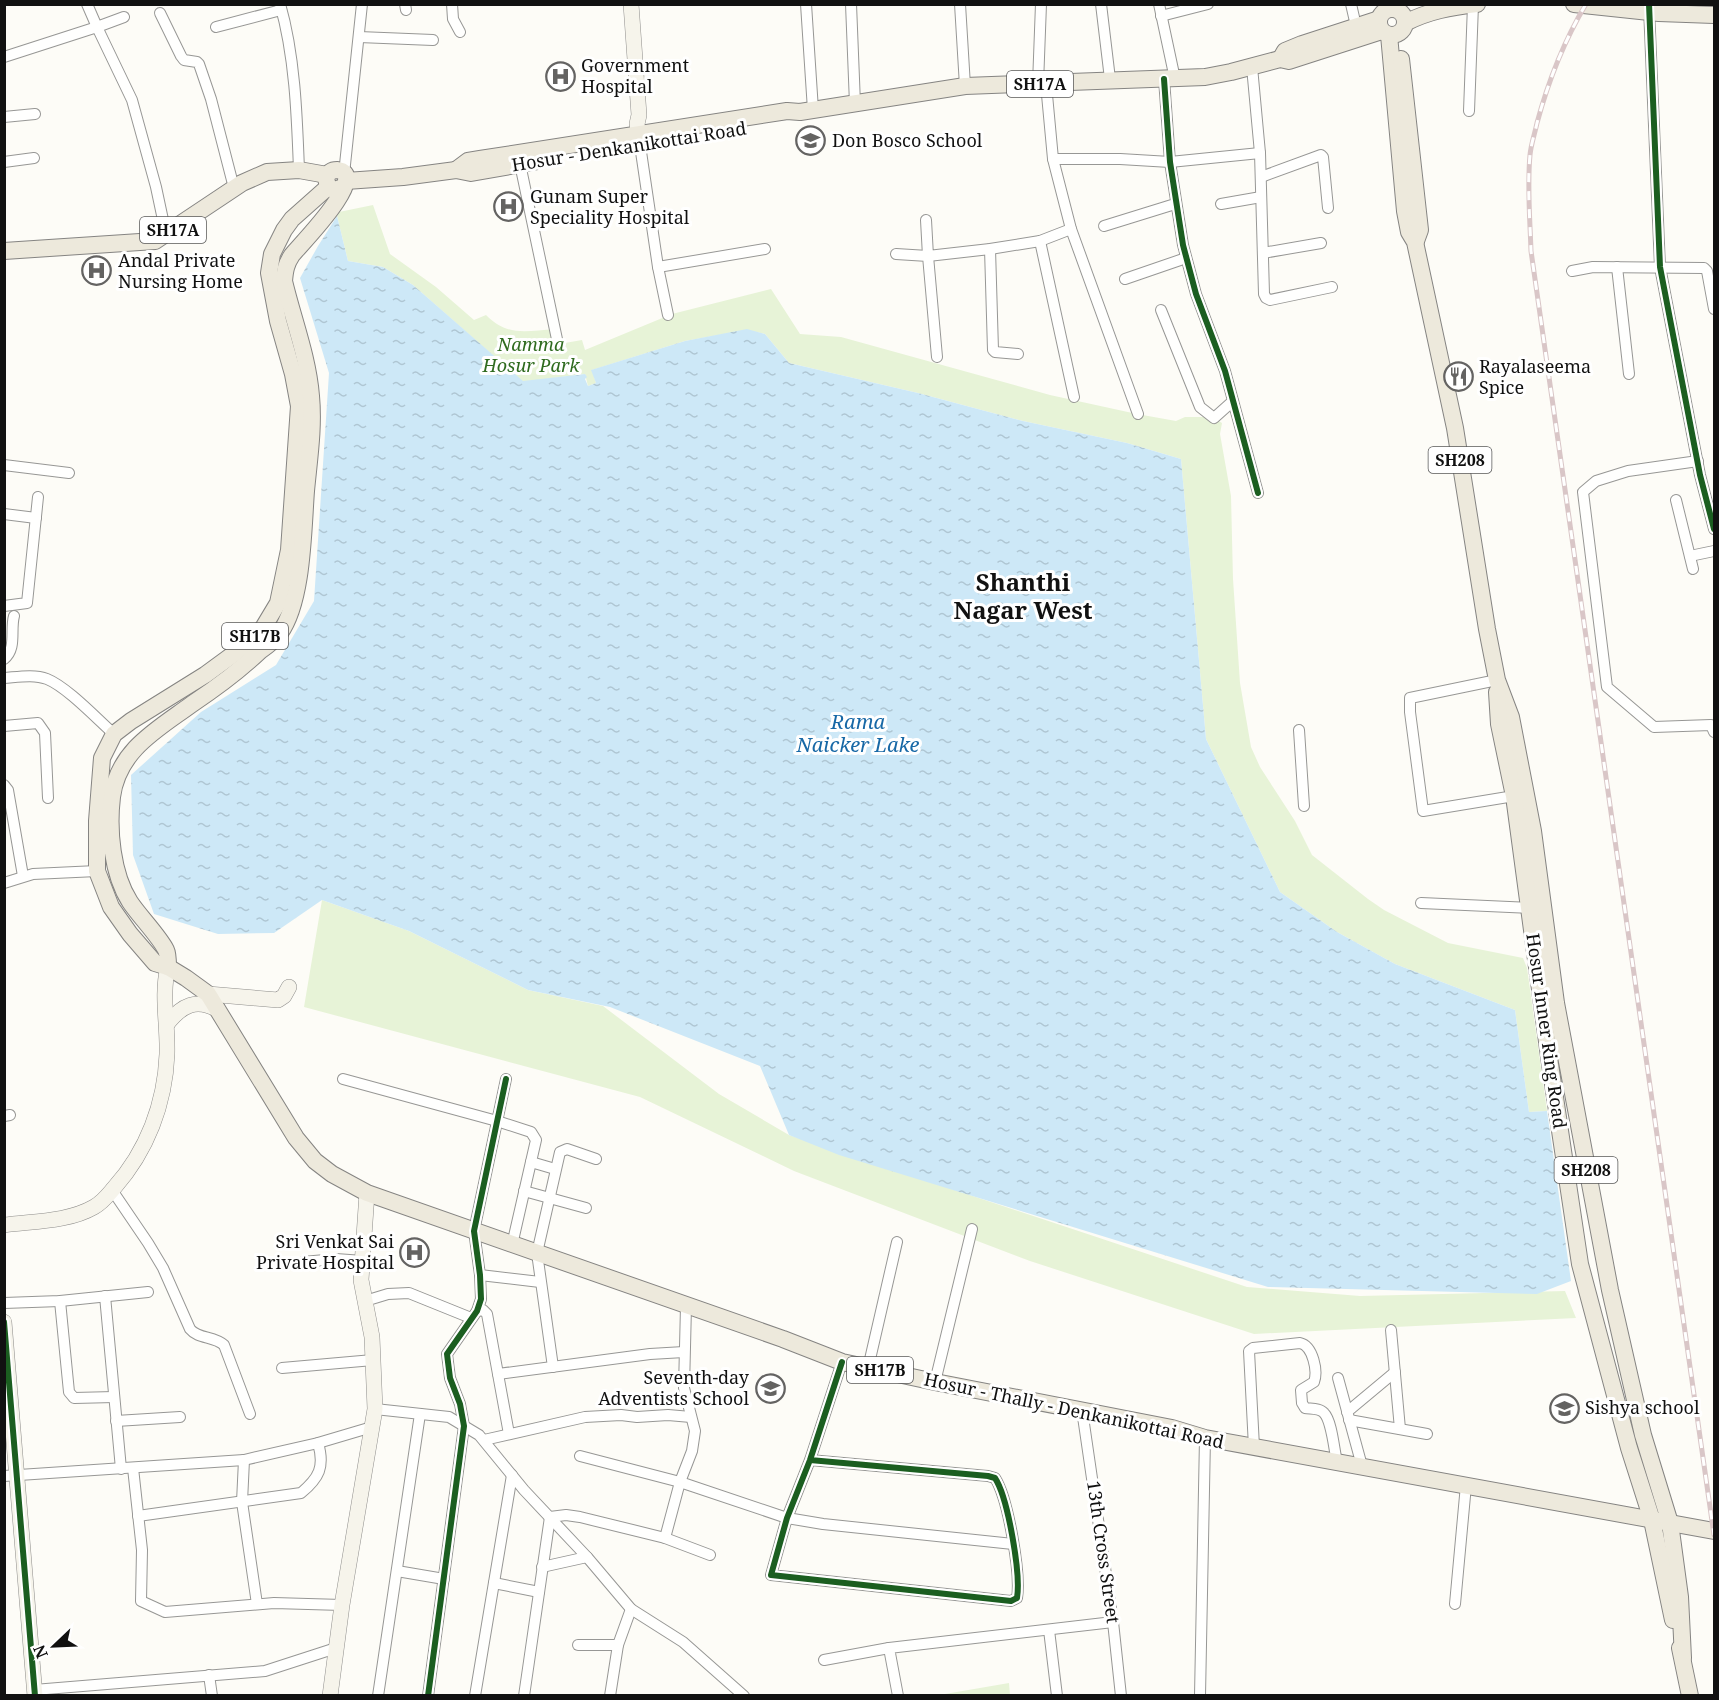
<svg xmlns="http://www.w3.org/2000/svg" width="1719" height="1700" font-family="'Noto Serif',serif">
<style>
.grass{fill:#e7f3d7}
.water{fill:url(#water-ripples)}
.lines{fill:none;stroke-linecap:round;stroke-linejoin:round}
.street-casing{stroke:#979795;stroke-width:12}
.secondary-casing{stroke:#8e8d8b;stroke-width:16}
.primary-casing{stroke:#858482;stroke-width:18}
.street{stroke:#fffffe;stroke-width:10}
.secondary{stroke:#f6f4eb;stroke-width:15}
.primary{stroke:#ede9dc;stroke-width:16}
.rail-casing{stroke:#d9c6c7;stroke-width:5}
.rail{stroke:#fff;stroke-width:3;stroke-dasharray:9;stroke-linecap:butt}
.cycleway-casing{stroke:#fff;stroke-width:10}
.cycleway{stroke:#1b5e20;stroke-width:6}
.labels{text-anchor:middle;stroke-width:6;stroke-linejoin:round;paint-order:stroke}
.shield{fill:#fff;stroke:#585858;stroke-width:1.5}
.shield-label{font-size:16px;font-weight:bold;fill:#111}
.poi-label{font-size:18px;fill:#111;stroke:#fff;text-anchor:start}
.street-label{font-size:18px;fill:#111;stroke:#fff}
.park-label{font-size:18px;font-style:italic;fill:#2f6b1f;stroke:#fff}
.water-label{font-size:20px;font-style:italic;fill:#1768a6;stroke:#fff}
.district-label{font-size:24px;font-weight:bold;fill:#111;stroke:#fff}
</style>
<defs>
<pattern id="water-ripples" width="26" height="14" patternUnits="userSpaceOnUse" patternTransform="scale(1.5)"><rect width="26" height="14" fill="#cde8f7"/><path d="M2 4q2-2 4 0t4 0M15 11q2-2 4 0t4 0" fill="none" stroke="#afc6d3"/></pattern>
</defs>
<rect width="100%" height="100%" fill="#fdfcf7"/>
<!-- grass -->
<g class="grass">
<path d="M373,205L390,254L436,287L474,320L486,315C508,337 526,331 555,329L559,344L582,340L585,350L672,314L771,289L800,334L841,337L1050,395L1137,414L1176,421L1185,417H1212L1222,423L1220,434L1231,496L1233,579L1240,683L1251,747L1260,767L1295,821L1312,855L1368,899L1384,910L1448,943L1523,958L1527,968L1547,1111L1529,1112L1515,1010L1395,964L1337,932L1280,892L1206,739L1181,459L1127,443L1023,421L918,393L789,363L765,334L747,330L685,341L592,370L596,383L588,386L585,374L523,382L413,285L383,267L348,261L337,216L339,212Z"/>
<polygon points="322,900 409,931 528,990 603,1006 719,1094 789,1135 1247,1287 1360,1296 1565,1291 1576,1318 1254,1334 1030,1261 794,1171 640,1097 304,1007"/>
<polygon points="1009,1683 1010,1695 945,1696 945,1694"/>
</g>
<!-- water -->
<polygon class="water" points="337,216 348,261 383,267 413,285 523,381 585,374 587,377 585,379 588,386 596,383 591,370 685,341 747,329 765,334 789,363 918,393 1023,421 1127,443 1181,459 1206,739 1280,892 1337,932 1395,964 1515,1010 1529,1112 1547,1111 1571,1281 1537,1294 1268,1287 839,1155 789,1135 760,1066 610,1007 528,990 409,931 322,900 274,933 218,934 154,914 133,855 131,775 201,712 276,665 314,601 329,373 300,278 318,246"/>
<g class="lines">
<defs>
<g id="street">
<polyline points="87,4 97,27 124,17"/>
<path d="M280,4C295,56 297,116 299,170"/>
<polyline points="405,4 406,10"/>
<polyline points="452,4 453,19 460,32"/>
<polyline points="806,4 813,110"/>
<polyline points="851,4 855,104"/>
<polyline points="960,4 965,86"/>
<polyline points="1101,4 1110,79"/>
<polyline points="1159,4 1175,79"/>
<polyline points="1351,4 1356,26"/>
<polyline points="1649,8 1660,267 1700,475 1714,529"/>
<polyline points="160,13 181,56 184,60 197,62 199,64 211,99 234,188"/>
<polyline points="1161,16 1208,4"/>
<polyline points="216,27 281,10"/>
<polyline points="359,37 433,40"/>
<polyline points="4,57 97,27 132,100 156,187 166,234"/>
<polyline points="1252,67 1260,153 1264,294 1266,298 1270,300 1332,287"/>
<polyline points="1164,79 1170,162 1183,245 1196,294 1225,371 1258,493"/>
<polyline points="1038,84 1041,4"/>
<polyline points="1469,111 1473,5"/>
<polyline points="4,117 35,114"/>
<polyline points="640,145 658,267 668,315"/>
<polyline points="1053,159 1120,159 1170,162 1260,153"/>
<polyline points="4,162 34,158"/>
<polyline points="520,164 558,344"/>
<polyline points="344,174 362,4"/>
<polyline points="1261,177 1321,155 1323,157 1328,208"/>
<polyline points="1221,204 1261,197"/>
<polyline points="926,220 928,256 990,249 1040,241 1071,229 1053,159 1046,84"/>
<polyline points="1104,226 1175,204"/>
<polyline points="1071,229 1138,414"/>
<polyline points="1040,241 1074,397"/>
<polyline points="990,249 993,350 995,352 1018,354"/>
<polyline points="1263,253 1321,243"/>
<polyline points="896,254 928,256 937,357"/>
<polyline points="658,267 765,249"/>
<polyline points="1617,267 1629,374"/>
<polyline points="1572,271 1593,267 1704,268 1707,271 1714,309"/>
<polyline points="1125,279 1186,258"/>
<polyline points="1161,310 1200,407 1214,418 1233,401"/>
<polyline points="1698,461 1628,471 1596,481 1583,492 1607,687 1654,727 1711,725 1714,732"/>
<polyline points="4,465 69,473"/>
<polyline points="1676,500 1693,569"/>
<polyline points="4,514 36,518"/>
<polyline points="1690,556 1714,551"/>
<polyline points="4,606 27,603 38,497"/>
<path d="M4,659C17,649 10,630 14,616"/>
<path d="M4,678C18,677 34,674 47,679C67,687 97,719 114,734"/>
<polyline points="1497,680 1410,698 1410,712 1423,811 1514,796"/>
<polyline points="4,726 38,723 45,733 48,798"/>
<polyline points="1299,730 1304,806"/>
<polyline points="4,785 8,790 23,876"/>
<polyline points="4,883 33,874 97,871"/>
<polyline points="1421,903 1529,908"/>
<polyline points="343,1079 497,1121 531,1132 536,1140 512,1245"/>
<polyline points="4,1116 10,1115"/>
<polyline points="531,1162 555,1169"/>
<path d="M112,1190L148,1243L163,1268L190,1329C198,1339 214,1336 224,1345L250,1414"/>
<polyline points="524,1191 586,1208"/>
<polyline points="303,1262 336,1259 363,1261"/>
<polyline points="480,1275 540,1282"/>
<polyline points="105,1296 121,1469"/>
<polyline points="60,1301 69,1392 74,1398 114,1397"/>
<polyline points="365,1301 388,1294 409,1293 471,1318"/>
<polyline points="4,1303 60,1301 148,1292"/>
<polyline points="477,1311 483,1310 487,1314 509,1434"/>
<polyline points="1391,1330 1400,1429"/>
<polyline points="553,1367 537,1253 560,1152 567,1149 596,1159"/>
<polyline points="282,1368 373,1360"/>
<polyline points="868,1368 897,1242"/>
<polyline points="498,1374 650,1354 684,1352"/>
<polyline points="1338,1378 1362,1466"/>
<polyline points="935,1382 972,1229"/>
<polyline points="375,1409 449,1417 479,1435 524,1490 587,1557 631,1609 683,1642 744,1696"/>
<polyline points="1082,1410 1113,1622 1121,1696"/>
<polyline points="1347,1412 1395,1372"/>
<polyline points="1349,1420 1427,1434"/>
<polyline points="116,1421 180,1417"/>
<polyline points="484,1440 585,1417 621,1415 637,1417 668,1415 691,1417"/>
<path d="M1254,1447L1249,1351L1253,1348L1300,1343C1313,1346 1318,1371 1314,1382L1301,1390L1302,1403L1305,1408C1311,1409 1320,1408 1324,1413C1332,1421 1334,1450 1337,1462"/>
<polyline points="580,1456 680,1482 787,1518 823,1524 1013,1544"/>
<polyline points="244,1460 242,1502 257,1604"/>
<path d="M810,1460L988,1476L995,1478C1008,1498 1021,1574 1017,1598L1011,1601L771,1575L787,1518L810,1460L842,1362"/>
<polyline points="133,1468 142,1550 141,1601 165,1612 274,1603 342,1605"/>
<polyline points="4,1476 244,1460 318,1443 372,1427"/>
<path d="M138,1516L301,1493C319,1478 325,1467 318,1443"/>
<polyline points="665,1538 680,1482 692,1451 695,1431 684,1388 686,1306"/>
<polyline points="542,1567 587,1557"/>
<polyline points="397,1571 444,1579"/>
<polyline points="494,1583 539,1592"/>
<polyline points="1455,1604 1466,1485"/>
<polyline points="1049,1630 1057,1696"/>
<polyline points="578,1645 618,1645"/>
<polyline points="824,1660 889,1648"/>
<polyline points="209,1675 212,1696"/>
<polyline points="34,1690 265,1671 336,1648"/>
<polyline points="378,1696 420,1414"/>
<polyline points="428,1696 464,1426 460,1404 450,1378 447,1354 477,1311 481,1299 480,1275 474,1231 506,1079"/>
<polyline points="475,1696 512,1475"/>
<polyline points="524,1696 550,1517 566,1515 580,1517 665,1538 710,1555"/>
<polyline points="610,1696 618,1645 631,1609"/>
<polyline points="898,1696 889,1648 1113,1622"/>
<polyline points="1200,1696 1205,1438"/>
</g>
<g id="secondary">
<polyline points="631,4 639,115 637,124 640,145"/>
<polyline points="208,994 278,1000 284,996 289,987"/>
<path d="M167,1024C182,1005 196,998 218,1010"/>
<path d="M4,1225C33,1221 68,1222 94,1207C103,1202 108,1195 114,1188C147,1151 165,1104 167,1054C168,1025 161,995 168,967"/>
<polyline points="4,1322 35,1696"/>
<polyline points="330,1696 342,1605 375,1409 372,1337 361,1280 367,1193"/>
</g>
<g id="primary">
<polyline points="1574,4 1659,13 1714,15"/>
<circle cx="1392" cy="22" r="13"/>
<path d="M1405,23C1428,11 1451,7 1477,4"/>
<polyline points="1389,35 1405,211 1409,232 1415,242 1455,428 1487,629 1497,680 1511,717 1533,831 1556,1003 1610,1290 1643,1435 1670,1523 1680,1597 1683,1658"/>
<polyline points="1281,58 1285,51 1302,44 1379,19"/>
<polyline points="1401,59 1420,230 1416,241"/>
<polyline points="456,170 468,161 480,159 787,111 800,112 965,86 1205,77 1231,72 1280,59 1289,61 1382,31"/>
<polyline points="346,181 403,177 456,170 471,173 538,161"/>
<polyline points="328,187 292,219 284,230 272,254 269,273 278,321 293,374 299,406 289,550 278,603 263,628 235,653 205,675 131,721 114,734 102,758 97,821 97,871 111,907 130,934 155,963 168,967 186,978 208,994 296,1138 315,1161 332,1174 367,1193 783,1339 842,1362 935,1382 1172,1428 1205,1438 1714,1531"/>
<polyline points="4,251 155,241 242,183 267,172 299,170 327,175"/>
<polyline points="1497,692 1499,724 1514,796 1550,1064 1580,1264 1629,1448 1652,1520 1673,1620"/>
<path d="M168,967C168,962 168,954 166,950C159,936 140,917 130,902C112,874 108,830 112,797C118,750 158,729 192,704C216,688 239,671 260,651C267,646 275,640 280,633C303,601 303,530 306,491C309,459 314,427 311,396C308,357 293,319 284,281C285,270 286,264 292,255C298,247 372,173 337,170C331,170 328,173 326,178L328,187L334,190L343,187"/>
<polyline points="1680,1648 1690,1696"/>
</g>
</defs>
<!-- street casing -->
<use href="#street" class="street-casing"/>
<!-- secondary casing -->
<use href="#secondary" class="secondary-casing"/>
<!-- primary casing -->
<use href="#primary" class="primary-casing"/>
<!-- street -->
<use href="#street" class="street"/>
<!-- secondary -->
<use href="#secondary" class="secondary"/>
<!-- primary -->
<use href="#primary" class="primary"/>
<defs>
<path id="rail" d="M1586,4C1564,41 1548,82 1537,123C1535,133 1531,144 1530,155C1527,187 1530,219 1531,251L1714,1535"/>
</defs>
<!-- rail casing -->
<use href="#rail" class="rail-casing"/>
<!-- rail -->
<use href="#rail" class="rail"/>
<defs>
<g id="cycleway">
<polyline points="1649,4 1660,267 1700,475 1714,529"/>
<polyline points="1164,79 1170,162 1183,245 1196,294 1225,371 1258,493"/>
<polyline points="4,1322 35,1696"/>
<path d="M810,1460L988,1476L995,1478C1008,1498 1021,1574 1017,1598L1011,1601L771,1575L787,1518L810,1460L842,1362"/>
<polyline points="428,1696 464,1426 460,1404 450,1378 447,1354 477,1311 481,1299 480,1275 474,1231 506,1079"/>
</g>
</defs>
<!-- cycleway casing -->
<use href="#cycleway" class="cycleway-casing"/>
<!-- cycleway -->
<use href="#cycleway" class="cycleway"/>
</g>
<!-- icons -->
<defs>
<symbol id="hospital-ring" viewBox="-11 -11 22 22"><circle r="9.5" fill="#fff" stroke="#646362" stroke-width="1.5"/><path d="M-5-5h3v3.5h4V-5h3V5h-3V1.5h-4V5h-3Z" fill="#646362"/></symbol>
<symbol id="school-ring" viewBox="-11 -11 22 22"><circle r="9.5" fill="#fff" stroke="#646362" stroke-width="1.5"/><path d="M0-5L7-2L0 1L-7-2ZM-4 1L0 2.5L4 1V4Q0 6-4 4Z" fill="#646362"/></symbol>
<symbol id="restaurant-ring" viewBox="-11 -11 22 22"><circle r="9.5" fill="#fff" stroke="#646362" stroke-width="1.5"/><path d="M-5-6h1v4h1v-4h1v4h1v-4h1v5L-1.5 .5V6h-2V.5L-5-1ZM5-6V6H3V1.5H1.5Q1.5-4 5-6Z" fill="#646362"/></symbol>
</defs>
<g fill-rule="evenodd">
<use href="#hospital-ring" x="544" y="60" width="33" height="33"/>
<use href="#school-ring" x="794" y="124" width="33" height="33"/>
<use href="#hospital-ring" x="492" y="190" width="33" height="33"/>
<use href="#hospital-ring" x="80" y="254" width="33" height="33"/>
<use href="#restaurant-ring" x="1442" y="360" width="33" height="33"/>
<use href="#hospital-ring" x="398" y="1236" width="33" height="33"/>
<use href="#school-ring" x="754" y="1372" width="33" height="33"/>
<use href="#school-ring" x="1548" y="1392" width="33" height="33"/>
</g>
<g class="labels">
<!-- shield labels -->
<g class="shield">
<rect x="1007" y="71" width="66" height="26" rx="4.5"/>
<rect x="140" y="217" width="66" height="26" rx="4.5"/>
<rect x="1428.5" y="447" width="63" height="26" rx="4.5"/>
<rect x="222" y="623" width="66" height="26" rx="4.5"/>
<rect x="1554.5" y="1157" width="63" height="26" rx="4.5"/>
<rect x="847" y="1357" width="66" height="26" rx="4.5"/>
</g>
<g class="shield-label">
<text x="1040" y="90">SH17A</text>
<text x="173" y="236">SH17A</text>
<text x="1460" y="466">SH208</text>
<text x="255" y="642">SH17B</text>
<text x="1586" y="1176">SH208</text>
<text x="880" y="1376">SH17B</text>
</g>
<!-- poi labels -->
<g class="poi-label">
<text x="581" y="72">Government<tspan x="581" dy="21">Hospital</tspan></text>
<text x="832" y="147">Don Bosco School</text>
<text x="530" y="203">Gunam Super<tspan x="530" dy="21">Speciality Hospital</tspan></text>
<text x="118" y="267">Andal Private<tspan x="118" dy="21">Nursing Home</tspan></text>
<text x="1479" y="373">Rayalaseema<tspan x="1479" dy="21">Spice</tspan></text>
<text x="394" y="1248" text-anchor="end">Sri Venkat Sai<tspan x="394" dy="21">Private Hospital</tspan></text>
<text x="749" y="1384" text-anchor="end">Seventh-day<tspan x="749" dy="21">Adventists School</tspan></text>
<text x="1585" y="1414">Sishya school</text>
</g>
<!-- street labels -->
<g class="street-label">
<text transform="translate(629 147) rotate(-9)" y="6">Hosur - Denkanikottai Road</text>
<text transform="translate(1546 1031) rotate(82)" y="6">Hosur Inner Ring Road</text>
<text transform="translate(1074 1411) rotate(12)" y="6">Hosur - Thally - Denkanikottai Road</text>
<text transform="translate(1103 1552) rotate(82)" y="6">13th Cross Street</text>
</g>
<!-- park labels -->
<g class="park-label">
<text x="531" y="351">Namma<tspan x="531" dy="21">Hosur Park</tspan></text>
</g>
<!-- water labels -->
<g class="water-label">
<text x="858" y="729">Rama<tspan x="858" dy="23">Naicker Lake</tspan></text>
</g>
<!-- district labels -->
<g class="district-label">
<text x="1023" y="591">Shanthi<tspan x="1023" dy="28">Nagar West</tspan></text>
</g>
</g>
<!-- border -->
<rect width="1719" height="1700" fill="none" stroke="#111111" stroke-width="12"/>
<!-- north arrow -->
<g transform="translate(54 1646) rotate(247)" stroke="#ffffff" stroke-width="4.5" paint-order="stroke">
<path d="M0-4.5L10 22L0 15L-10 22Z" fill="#111111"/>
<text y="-9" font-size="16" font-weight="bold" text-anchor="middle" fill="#111111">N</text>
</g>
</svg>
